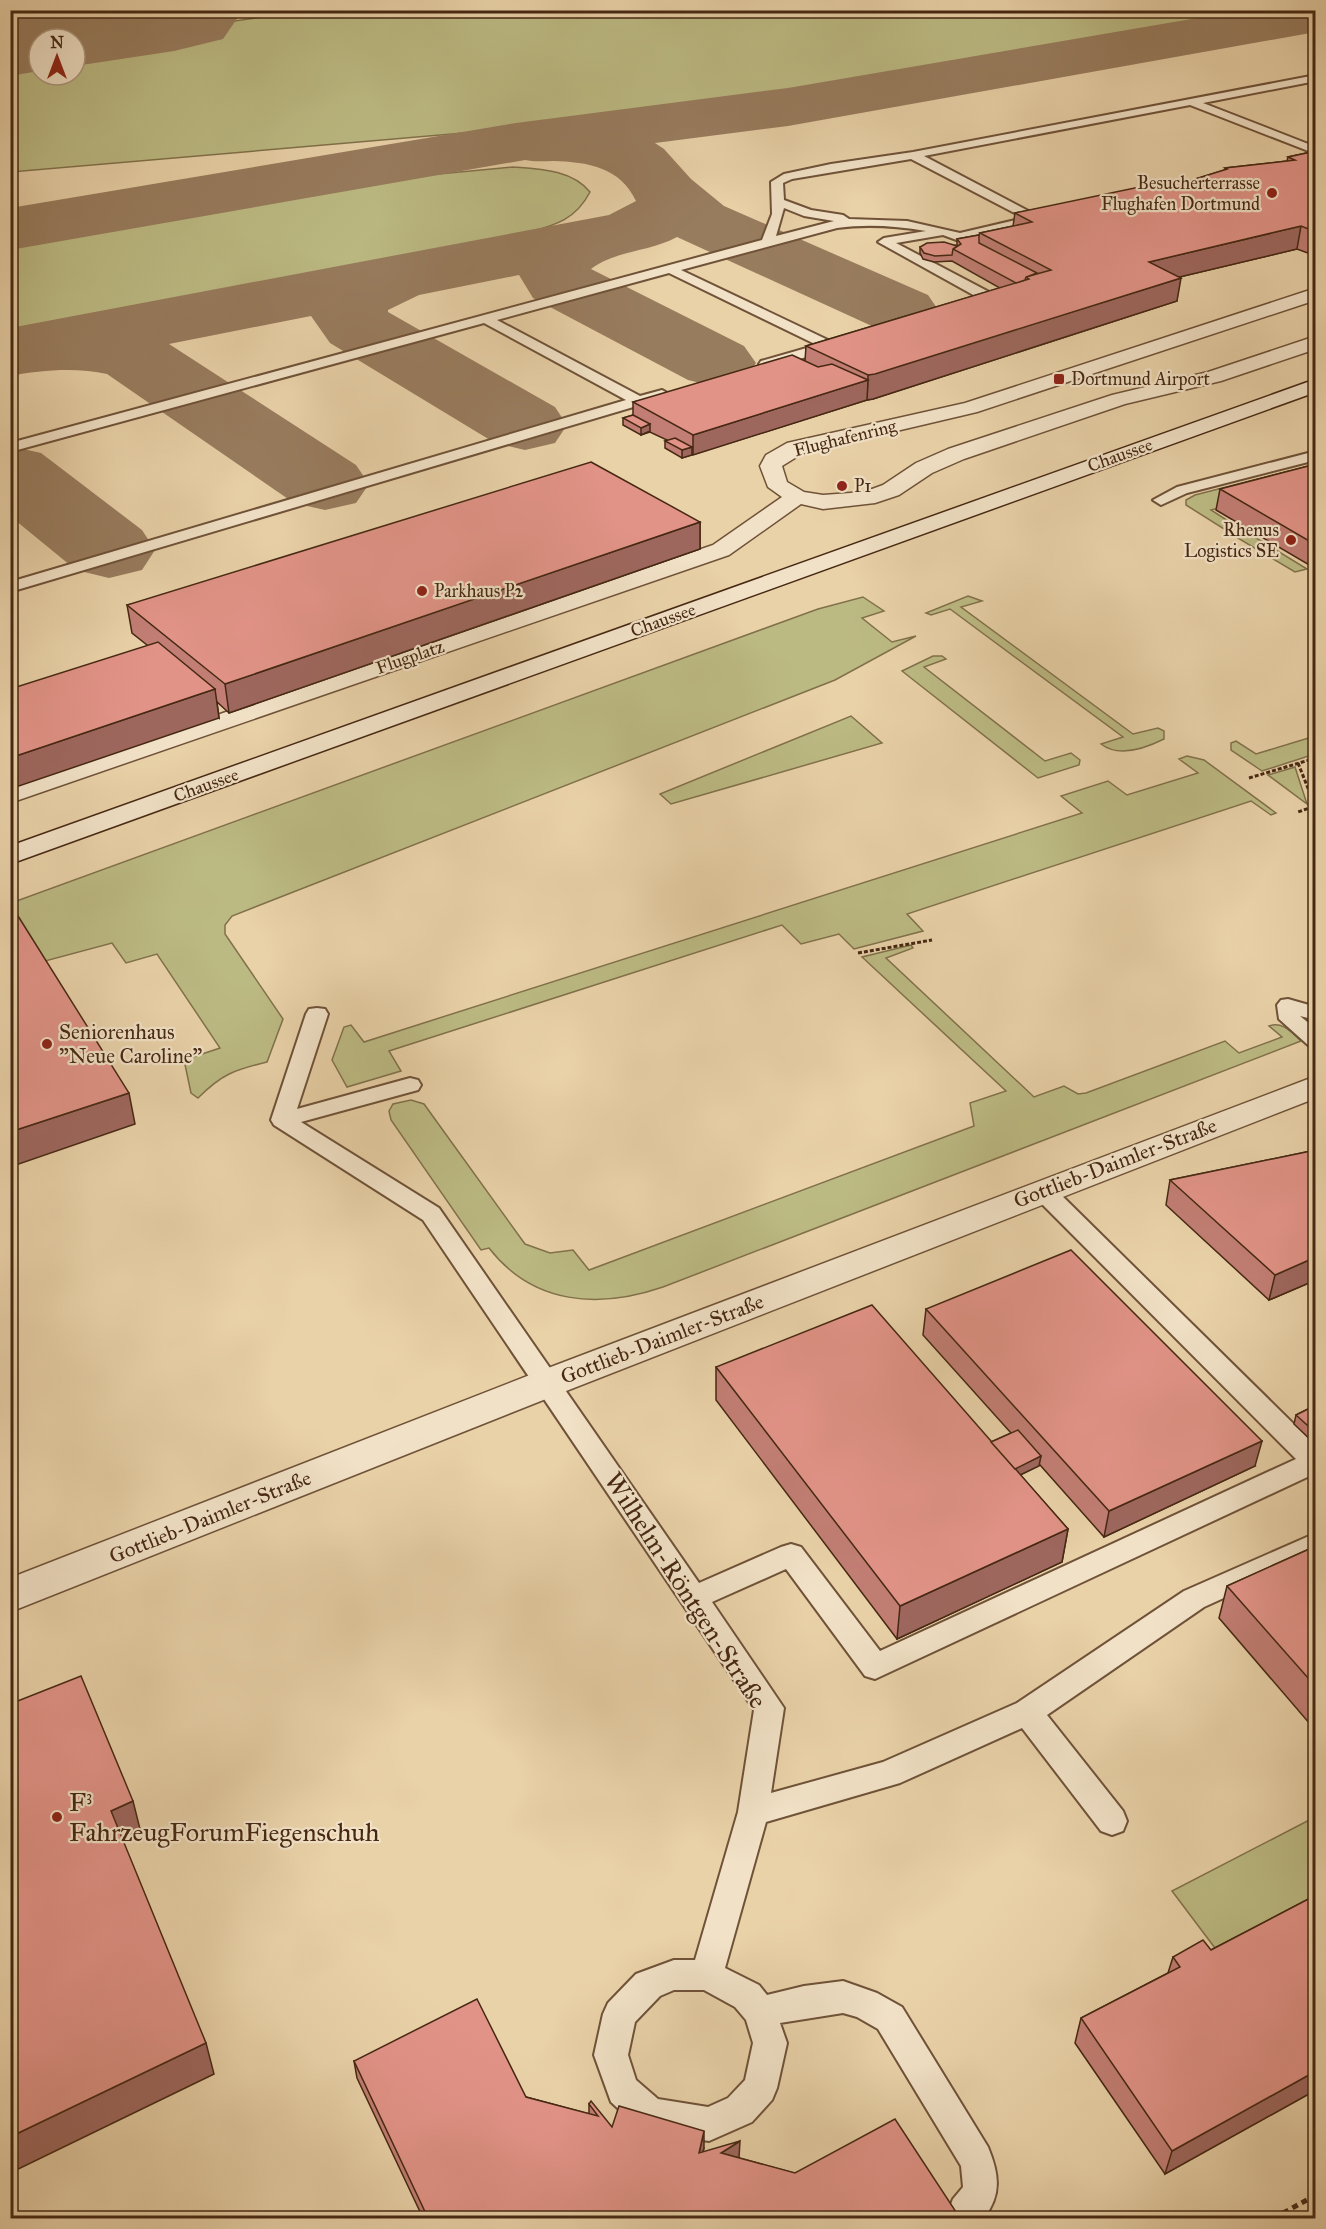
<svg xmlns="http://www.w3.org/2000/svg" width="1326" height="2229" font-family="'IM FELL Great Primer',serif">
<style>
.green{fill:#bcba83;stroke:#81714b;stroke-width:1.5}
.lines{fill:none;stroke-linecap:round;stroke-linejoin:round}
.taxiway{fill:#987c5e;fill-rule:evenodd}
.runway{fill:#987c5e;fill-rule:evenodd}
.lane-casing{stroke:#6f5238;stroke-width:4}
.street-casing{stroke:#6f5238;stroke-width:3}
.secondary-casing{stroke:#462813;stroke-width:3}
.path-far1{stroke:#462813;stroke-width:3;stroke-dasharray:4 2;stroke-linecap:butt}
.path{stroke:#462813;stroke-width:5;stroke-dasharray:6 4.5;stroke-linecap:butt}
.lane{fill:#f1e1c6;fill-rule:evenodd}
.street{fill:#f1e1c6;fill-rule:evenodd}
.secondary{fill:#f1e1c6;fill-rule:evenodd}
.wall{fill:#c27e74;stroke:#462813;stroke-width:1.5}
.shaded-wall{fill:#9e675e;stroke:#462813;stroke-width:1.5}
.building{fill:#e19387;stroke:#462813;stroke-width:1.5}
.poi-dot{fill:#8f2418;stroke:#f1e1c6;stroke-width:2}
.labels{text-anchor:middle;stroke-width:4.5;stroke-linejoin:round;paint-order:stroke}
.far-poi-label{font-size:18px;fill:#462813;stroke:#f1e1c6;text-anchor:start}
.far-street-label{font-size:18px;fill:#462813;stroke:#f1e1c6}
.poi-label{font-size:21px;fill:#462813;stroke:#f1e1c6;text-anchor:start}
.street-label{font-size:21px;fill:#462813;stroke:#f1e1c6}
.near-street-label{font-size:26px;fill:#462813;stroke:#f1e1c6}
.near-poi-label{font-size:26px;fill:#462813;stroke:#f1e1c6;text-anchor:start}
</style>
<rect width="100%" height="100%" fill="#e9d1a8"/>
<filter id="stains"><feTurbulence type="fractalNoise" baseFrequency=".00333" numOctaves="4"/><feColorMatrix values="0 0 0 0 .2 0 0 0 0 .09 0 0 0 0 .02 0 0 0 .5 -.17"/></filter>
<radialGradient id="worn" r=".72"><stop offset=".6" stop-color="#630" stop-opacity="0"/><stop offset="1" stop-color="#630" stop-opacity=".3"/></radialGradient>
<!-- green -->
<g class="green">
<polygon points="306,11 306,10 1274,11 707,107 591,122 11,172 11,53 39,48 39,75 75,75 75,43"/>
<path d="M513,167C541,169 572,170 590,192C574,223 550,226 519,235L11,332V246L396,178Z"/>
<polygon points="1289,471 1315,482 1211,510 1236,526 1224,529 1186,505 1186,500 1195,495"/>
<polygon points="1243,530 1307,569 1295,572 1231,534"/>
<path d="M968,596L982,601L961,607L1133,734L1158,728L1164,731V739C1146,748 1119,758 1101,744L1123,737L950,609L931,615L926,613Z"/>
<path d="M863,597L884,611L862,618L892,642L916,636L835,680L232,916L225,925V934L283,1019L267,1062C234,1070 222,1074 198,1098L191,1093L184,1060L220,1048L157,954L126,963L112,943L34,964L11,941V903L818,609Z"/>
<polygon points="933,656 942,656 946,659 924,667 1045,761 1071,753 1080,760 1079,765 1038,778 902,671"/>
<polygon points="851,716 882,743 671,804 660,794"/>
<polygon points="1315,736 1315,754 1262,771 1231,750 1231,743 1236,741 1256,754"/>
<polygon points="1187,756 1204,760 1276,813 1271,815 1251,801 907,914 923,931 854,949 839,934 801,944 782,925 389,1051 401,1071 347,1087 332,1060 344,1027 351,1025 364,1042 1082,813 1061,796 1108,781 1127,795 1198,773 1179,759"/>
<polygon points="1295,767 1307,804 1268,775"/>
<path d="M911,945L913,948L886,958L1034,1097L1064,1086L1078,1094L1086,1093L1225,1041L1239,1053L1282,1037L1269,1026C1283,1021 1292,1033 1301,1041L663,1287C599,1309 533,1305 489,1248L481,1250L391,1120L389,1111L393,1104L411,1100L424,1104L525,1244L550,1253L573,1250L589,1270L974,1126L970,1103L1006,1091L862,957Z"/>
<polygon points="1315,1817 1315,1916 1227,1964 1172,1891"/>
</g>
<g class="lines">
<!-- taxiway -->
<g class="taxiway">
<path d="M1244,10H1316V32L788,126L655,143L664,149L691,179L724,206L928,295L939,311L928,327L901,334L874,327L677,237C650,252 616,250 591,269L744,346L756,363L744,380L716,387L688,380L533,298L519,275L419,295L388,310V312L555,407L567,425L555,443L525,450L495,443L330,343L311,316L169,344L356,465L369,484L356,503L325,510L294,503L107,374C77,367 40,370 10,376V328L609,215L636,201C620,167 588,162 553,161C544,161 534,162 525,160L10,250V208L516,123L788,88Z"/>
<polygon points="10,446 41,453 142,530 155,550 142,570 109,578 76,570 10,516"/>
</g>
<!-- runway -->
<polygon class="runway" points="10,10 243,10 223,39 174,51 75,66 75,39 39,39 39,71 10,76"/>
<defs>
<g id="lane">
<path d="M1316,75V81L1203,103L1316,147V154L1190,105L924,156L1036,215L1043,213L1049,217L1047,220L972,237L982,243L976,247L943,235L896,243L991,293L992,296C986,304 970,310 959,308L958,305L977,297L878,242L884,238L926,231C896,226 867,224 837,228L681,270L830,341H840L842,344L835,349L771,367H761L759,364L761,361L817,345L669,273L497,320L640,396L662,390L669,394L667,397L10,592V582L626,400L484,323L10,452V443L762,240L772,214L771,182L784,174L831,164L913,152ZM911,159L1024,218L960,233L907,221L849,219L843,215L811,210L784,200L783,183L792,179ZM784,208L804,216L834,221L776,236Z"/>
<polygon points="1312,452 1316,452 1316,460 1187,493 1161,505 1153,500 1177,487"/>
<polygon points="1288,999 1316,1007 1316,1020 1300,1016 1316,1029 1316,1047 1308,1045 1279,1019 1277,1005 1281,1000"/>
<path d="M317,1008L325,1009L328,1014L297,1109L410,1078L418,1080L421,1085L418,1090L301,1122L439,1208L699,1583L781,1547L791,1544L801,1547L880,1651L1296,1459L1035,1197L1031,1191L1035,1185L1043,1183L1051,1185L1316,1446V1473L875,1679L865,1676L786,1569L712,1602L784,1708L771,1793L883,1762L1017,1703L1184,1591L1316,1533V1556L1204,1607L1047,1715L1123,1811L1127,1821L1123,1831L1112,1835L1101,1831L1022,1728L900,1783L766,1822L725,1968L759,1985L767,1995L804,1986L843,1981L877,1993L902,2007L988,2147C999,2174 1002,2194 984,2218H951L948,2212L953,2199L963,2187L961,2166L878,2029L857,2017L843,2013L780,2023L787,2043L777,2088L772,2100L752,2122L709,2141L650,2132L638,2127L611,2102L594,2055L603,2014L608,2003L636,1974L674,1960H695L738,1812L754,1710L423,1220L274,1125L271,1120L306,1014L309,1009ZM674,1990H704L735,2007L746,2020L753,2043L745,2080L728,2098L708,2107L658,2099L636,2080L628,2055L635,2022L660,1996Z"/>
</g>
<g id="street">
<polygon points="1316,288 1316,300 977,412 803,453 782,466 787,482 804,492 823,495 864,492 883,485 916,463 948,449 1112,395 1208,372 1316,336 1316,349 1221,381 1125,404 964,459 932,473 899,495 875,503 823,509 801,504 729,555 10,803 10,786 713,545 782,497 768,487 760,466 766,455 787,443 965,403"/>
<polygon points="1316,1076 1316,1098 561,1393 10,1612 10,1578 535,1373"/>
</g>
<polygon id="secondary" points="1316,379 1316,392 10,864 10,846"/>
</defs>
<!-- lane casing -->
<use href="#lane" class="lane-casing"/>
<!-- street casing -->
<use href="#street" class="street-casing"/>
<!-- secondary casing -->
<use href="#secondary" class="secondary-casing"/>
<!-- path-far1 -->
<g class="path-far1">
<polyline points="1298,763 1315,806 1298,812"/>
<polyline points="1249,778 1316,758"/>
<polyline points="858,953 932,940"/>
</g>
<!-- path -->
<polyline class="path" points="1274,2218 1316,2195"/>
<!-- lane -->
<use href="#lane" class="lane"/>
<!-- street -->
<use href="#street" class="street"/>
<!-- secondary -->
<use href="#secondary" class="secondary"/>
</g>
<!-- wall -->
<g class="wall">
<polygon points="1316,151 1316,256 1297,249 1179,277 1177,301 873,399 867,400 682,458 665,448 665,441 667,440 650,432 641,435 623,425 623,418 633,415 633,402 805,361 806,346 1000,288 952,261 934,262 923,259 920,253 920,247 957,245 957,239 979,235 980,233 1013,226 1015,213 1189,181 1225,170 1225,168 1287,161 1288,157"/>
<polygon points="1316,464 1316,569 1216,510 1220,489"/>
<polygon points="700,522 700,549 229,713 217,702 219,718 147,645 132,633 127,605"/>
<polygon points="1316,1150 1316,1280 1269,1300 1166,1205 1170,1180"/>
<polygon points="926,1309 1255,1466 1104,1537 1040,1465 1020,1475 1068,1529 1062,1562 897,1639 716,1400 716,1367 991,1442 1011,1433 923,1335"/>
<polygon points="1316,1405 1316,1445 1294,1424 1296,1415"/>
<polygon points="1316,1546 1316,1731 1219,1618 1227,1586"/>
<polygon points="1316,1895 1316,2090 1165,2174 1075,2043 1081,2018 1168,1973 1173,1957 1211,1950"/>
<polygon points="354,2061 526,2097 589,2114 589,2104 612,2127 704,2148 703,2152 739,2158 960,2218 423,2218 357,2078"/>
</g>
<!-- shaded-wall -->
<g class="shaded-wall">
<polygon points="1301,226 1297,249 1146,285 1149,262"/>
<polygon points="1181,278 1177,301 873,399 867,400 868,375"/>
<polygon points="868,380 867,400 693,455 693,435"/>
<polygon points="650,424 650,431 641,435 641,428"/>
<polygon points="692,447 692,455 682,458 682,450"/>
<polygon points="700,522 700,549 229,713 225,684"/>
<polygon points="215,689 219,718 10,789 10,758"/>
<polygon points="129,1093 135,1124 10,1167 10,1132"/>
<polygon points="1316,1257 1316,1280 1269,1300 1275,1275"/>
<polygon points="1262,1441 1255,1466 1104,1537 1109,1511"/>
<polygon points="1041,1456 1039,1466 997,1486 998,1476"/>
<polygon points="1068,1529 1062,1562 897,1639 900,1606"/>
<polygon points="133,1801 141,1833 120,1843 111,1811"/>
<polygon points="206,2043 214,2074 10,2173 10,2137"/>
<polygon points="1316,2071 1316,2090 1165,2174 1172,2151"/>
<polygon points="704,2131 704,2148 698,2169 699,2153"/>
<polygon points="740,2141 739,2158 721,2153"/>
</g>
<!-- building -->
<g class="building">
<polygon points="1316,151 1316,232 1301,226 1149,262 1181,278 875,374 868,375 806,346 1029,279 1026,277 1051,270 980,233 1032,222 1015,213 1173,180 1179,183 1189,181 1227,169 1225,168 1287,161 1295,160 1288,157"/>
<polygon points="979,235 979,243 1037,273 1026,277 1025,280 1016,283 953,249 961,244 957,239"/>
<polygon points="944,242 957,246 953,249 952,255 935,256 924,253 920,247 927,243"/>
<polygon points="792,355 818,367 832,364 868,380 693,435 633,402"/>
<polygon points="633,415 650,424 641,428 623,418"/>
<polygon points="675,438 692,447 682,450 665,441"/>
<polygon points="591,462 700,522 225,684 127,605"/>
<polygon points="1316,464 1316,545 1220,489"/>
<polygon points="158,642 215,689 10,758 10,689"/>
<polygon points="13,908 129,1093 10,1132 10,909"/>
<polygon points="1316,1150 1316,1257 1275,1275 1170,1180"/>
<polygon points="1071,1250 1262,1441 1109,1511 926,1309"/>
<polygon points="872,1305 1068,1529 900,1606 716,1367"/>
<polygon points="1316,1405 1316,1433 1296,1415"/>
<polygon points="1018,1430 1041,1456 1015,1469 991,1442"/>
<polygon points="1316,1546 1316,1687 1227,1586"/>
<polygon points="81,1676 133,1801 111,1811 206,2043 10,2137 10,1704"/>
<polygon points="1316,1895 1316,2071 1172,2151 1081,2018 1180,1967 1173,1957 1203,1940 1211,1950"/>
<polygon points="477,1999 526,2097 598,2116 589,2104 591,2101 612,2127 619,2106 704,2131 699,2153 740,2141 721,2153 795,2173 895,2119 960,2218 428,2218 354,2061"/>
</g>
<!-- markers -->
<g class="poi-dot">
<circle cx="1272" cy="193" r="6"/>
<rect x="1053" y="373" width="12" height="12" rx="3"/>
<circle cx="842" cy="486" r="6"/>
<circle cx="1291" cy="540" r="6"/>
<circle cx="422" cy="591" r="6"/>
<circle cx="47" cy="1044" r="6"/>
<circle cx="57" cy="1817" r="6"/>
</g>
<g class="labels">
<!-- far-poi labels -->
<g class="far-poi-label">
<text x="1260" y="189" text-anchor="end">Besucherterrasse<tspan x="1260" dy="21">Flughafen Dortmund</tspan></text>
<text x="1071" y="385">Dortmund Airport</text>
<text x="854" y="492">P1</text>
<text x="1279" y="536" text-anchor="end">Rhenus<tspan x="1279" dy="21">Logistics SE</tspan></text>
<text x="434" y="597">Parkhaus P2</text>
</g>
<!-- far-street labels -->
<g class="far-street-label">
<text transform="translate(845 438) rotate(-14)" y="6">Flughafenring</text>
<text transform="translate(1120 455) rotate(-20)" y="6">Chaussee</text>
<text transform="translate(663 620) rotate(-20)" y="6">Chaussee</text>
<text transform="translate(410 657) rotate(-19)" y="6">Flugplatz</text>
<text transform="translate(206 785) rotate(-20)" y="6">Chaussee</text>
</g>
<!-- poi labels -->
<g class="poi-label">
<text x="59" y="1039">Seniorenhaus<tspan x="59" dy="24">"Neue Caroline"</tspan></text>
</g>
<!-- street labels -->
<g class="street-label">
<text transform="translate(1115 1163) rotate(-21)" y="7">Gottlieb-Daimler-Straße</text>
<text transform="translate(662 1339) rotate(-21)" y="7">Gottlieb-Daimler-Straße</text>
<text transform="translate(210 1517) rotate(-22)" y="7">Gottlieb-Daimler-Straße</text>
</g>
<!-- near-street labels -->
<g class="near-street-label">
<text transform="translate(686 1590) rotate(57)" y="9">Wilhelm-Röntgen-Straße</text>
</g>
<!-- near-poi labels -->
<g class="near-poi-label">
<text x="69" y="1811">F³<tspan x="69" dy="30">FahrzeugForumFiegenschuh</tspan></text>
</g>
</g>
<!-- margin -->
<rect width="1326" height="2229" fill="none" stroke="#e9d1a8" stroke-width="36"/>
<rect x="12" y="12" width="1302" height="2205" fill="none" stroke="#462813" stroke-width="3"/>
<rect x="18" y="18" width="1290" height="2193" fill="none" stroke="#462813" stroke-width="1.5"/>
<!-- north arrow -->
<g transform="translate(57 57)"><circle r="28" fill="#f1e1c6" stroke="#ad977e" stroke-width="1.5"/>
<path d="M0-4.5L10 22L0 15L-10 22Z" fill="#8f2418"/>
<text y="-9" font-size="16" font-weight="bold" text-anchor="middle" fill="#462813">N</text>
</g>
<rect width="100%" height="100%" filter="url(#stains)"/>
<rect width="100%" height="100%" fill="url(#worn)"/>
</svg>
